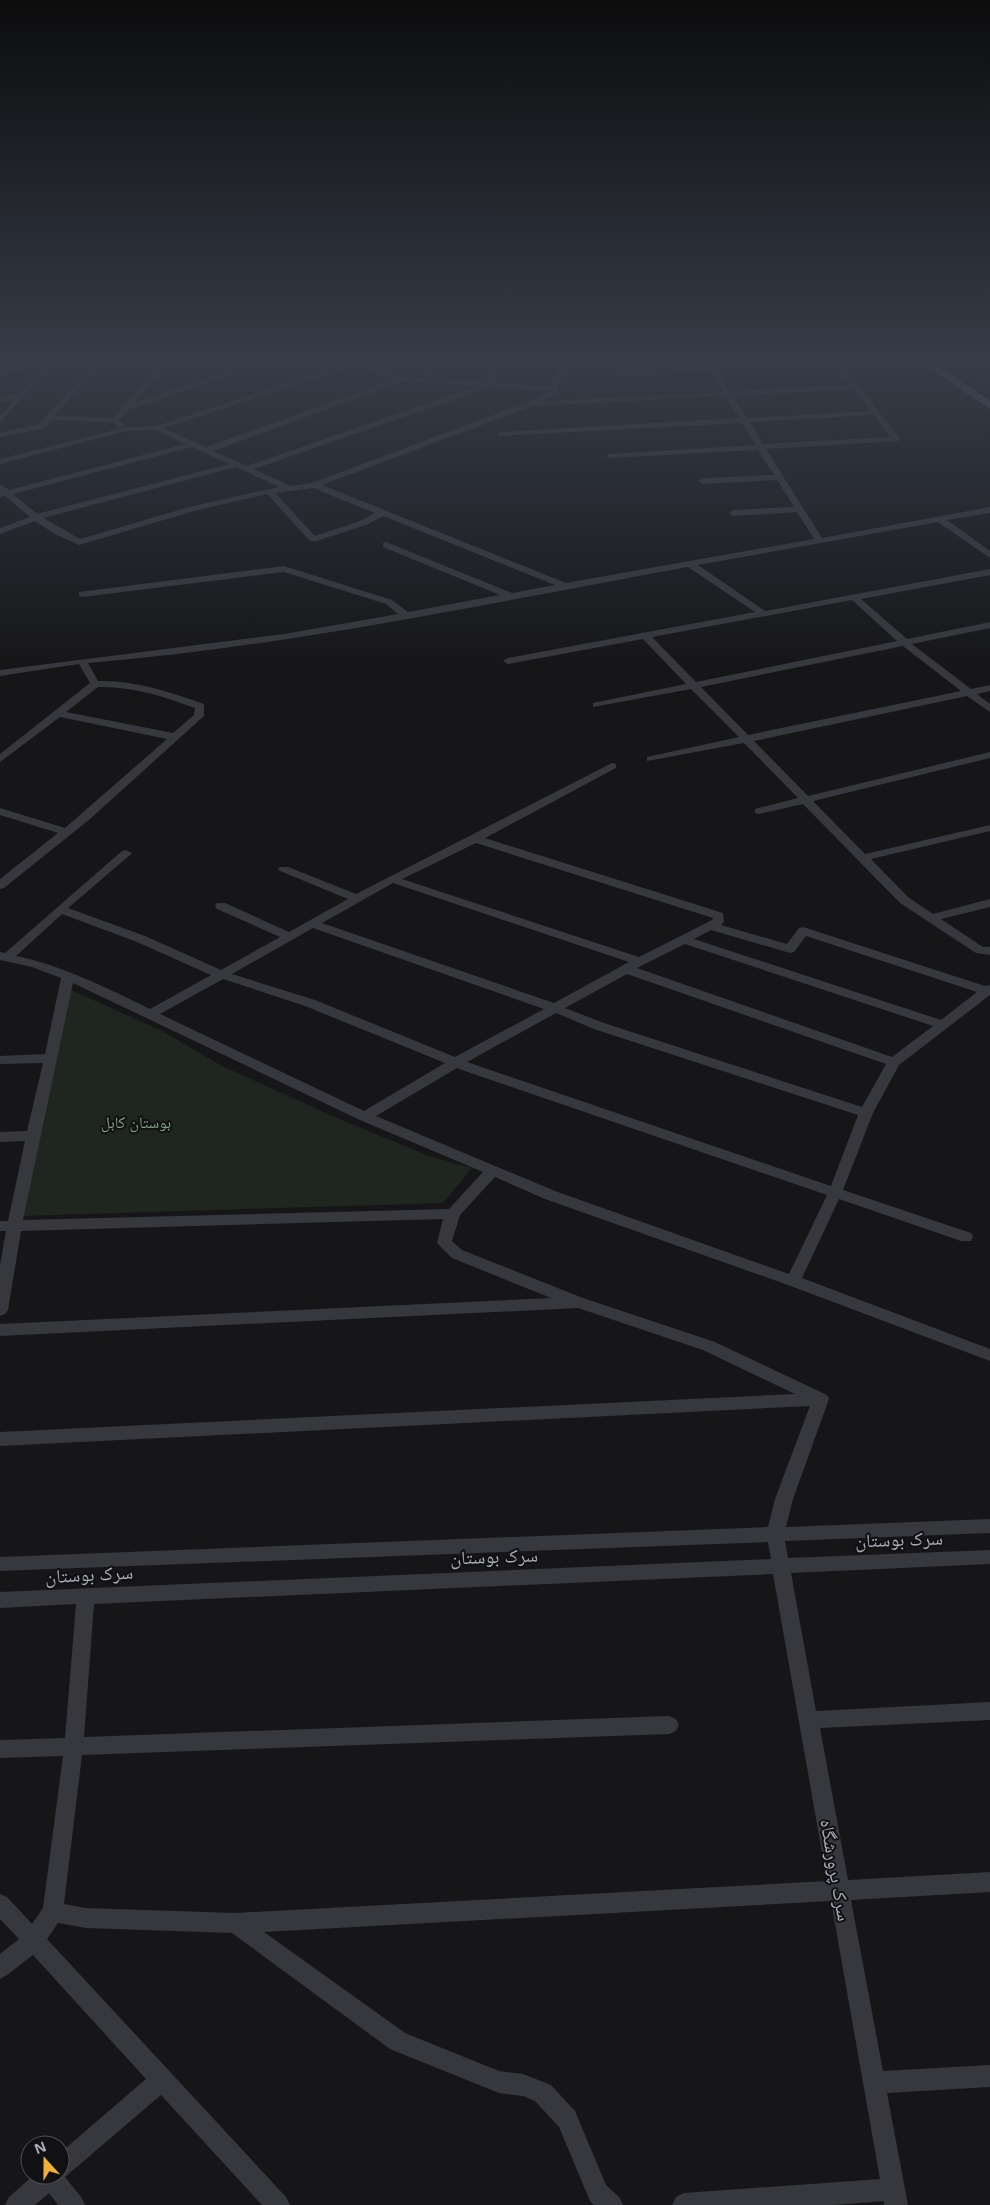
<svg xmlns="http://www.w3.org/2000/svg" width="990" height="2205" font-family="'Noto Sans','Noto Naskh Arabic',sans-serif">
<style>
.built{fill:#222225}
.green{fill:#1e261f}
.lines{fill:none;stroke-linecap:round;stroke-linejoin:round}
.minor{fill:#37383d;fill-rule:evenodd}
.highway{fill:#63666e;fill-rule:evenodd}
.labels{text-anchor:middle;stroke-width:4;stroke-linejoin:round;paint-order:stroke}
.park-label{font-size:16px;fill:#7fa381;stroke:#111113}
.near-street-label{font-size:19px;fill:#a8adb8;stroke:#111113}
</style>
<rect width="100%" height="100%" fill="#161618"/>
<!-- built -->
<polygon class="built" points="946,359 990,359 990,386"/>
<!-- green -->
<polygon class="green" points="67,988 162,1031 222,1066 344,1121 429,1156 472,1168 443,1203 22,1216"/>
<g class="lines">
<!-- minor -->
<g class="minor">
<polygon points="39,359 56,359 0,423 0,416 15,399 0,403 0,398 21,392 47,362 0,376 0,372"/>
<polygon points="98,359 105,359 55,416 113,418 164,359 171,359 134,403 265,359 277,359 128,410 119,420 125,425 124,427 118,427 113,422 51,420 45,428 0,437 0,433 39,424"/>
<path d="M303,359L363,363L404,377L422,378L431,359H439L430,378L485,382L495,359H503L493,383L551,386L561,359H569L556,393L544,401L723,392L710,371L604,377V373H607L845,359H895L842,364L899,437V441L766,449L822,538L990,507V513L947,520L990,551V558L938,522L698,565L765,611L990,569V575L861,599L907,639L990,622V628L912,644L971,689L990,685V691L977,694L990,704V712L967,696L754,741L808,796L990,752V758L813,801L865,854L990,825V831L871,859L908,897L933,914L990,899V907L941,919L983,947H990V955L976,953L900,903L803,804L759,814L755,813V809L798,798L744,743L647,761V757L739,737L691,689L593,707V703L686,684L643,639L508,664L503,661L508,658L755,612L688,567C489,603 292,646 88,663L98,681C135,680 170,692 204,704V716L90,819L4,888L0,889V879L58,833L0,815V808L65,828L167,739L60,717L0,762V754L90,683L79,664L0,676V670L284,634L398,614L386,604L284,572L82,597L79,596V592L284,566L392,600L408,612L500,595L383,547V543L386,542L512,593L555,585L383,516L366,525L316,541H310L267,494L194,511L79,545L55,534L35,521L0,534V528L30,517L5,496L0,497V484L9,490L185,444L156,430L126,431L0,464V459L126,427L156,426L344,365ZM834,364L850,385L730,391L717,371ZM353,366L396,379L206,447L164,428ZM404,381L477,386L247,466L213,451ZM490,387L549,391L538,398L312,483L290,486L254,469ZM854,389L870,411L747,418L733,396ZM725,396L739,418L500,432L496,434L500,436L742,423L756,445L609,454L605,456L609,458L758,450L774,475L702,478L698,481L702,484L777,480L794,507L733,510L729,513L733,516L797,512L814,539L566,583L322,485L533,406ZM874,415L890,437L763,444L750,422ZM192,447L229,464L37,514L13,494ZM236,467L279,487L189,507L80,539L43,518ZM313,488L375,513L360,521L315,536L275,493ZM852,600L897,641L696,682L652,637ZM903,646L961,691L748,735L701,687ZM98,687C131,686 163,696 195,708L194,715L173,733L66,712Z"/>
<path d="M612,763L616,764V768L485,838L723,913L724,922L721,925L787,944L799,928L803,927L985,986L990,985V995L899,1065L873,1113L843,1190L971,1233L973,1237L971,1241H961L839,1199L802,1278L990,1349V1361L788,1285L545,1199L495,1177L460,1215L452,1241L462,1250L583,1298L715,1342L827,1395L829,1399L793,1499L786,1527L990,1519V1533L785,1541L788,1558L990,1550V1564L791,1573L816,1711L990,1702V1720L820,1728L848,1880L990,1872V1892L851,1900L883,2071L990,2065V2087L887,2093L908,2205H884V2201L835,2205H672L676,2197L684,2193L880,2179L831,1901L264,1932L405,2033L499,2071L523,2074L551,2085L575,2111L606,2185L619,2197L623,2205H594L590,2201L559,2127L535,2101L523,2096L499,2093L390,2049L232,1933L86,1928L58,1923L47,1939L286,2197L290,2205H262L161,2095L65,2177L81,2197L85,2205H58L49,2193L35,2205H5L9,2197L34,2175H60V2153L146,2079L33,1955L7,1975L0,1979V1954L19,1939L0,1919V1894L7,1897L32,1924L43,1908L63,1756L0,1758V1740L65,1738L76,1604L0,1608V1592L771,1559L768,1542L0,1571V1557L768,1527L775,1499L810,1406L0,1446V1432L795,1394L703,1350L578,1308L0,1336V1324L551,1298L452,1258L437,1243L443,1219L21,1231L8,1310L5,1314L0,1316V1265L6,1231H0V1221H8L25,1141L0,1142V1132L27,1131L43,1063L0,1064V1056L45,1054L61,978L32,967L0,960V952L5,953L122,851L126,850L132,853L130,855L68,908L145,936L221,970L280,937L217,909L215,906L217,903H225L289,932L348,899L280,871L278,869L280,867H288L356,894ZM476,843L713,918L712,920L639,957L402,879ZM393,883L629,962L554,1003L322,923ZM62,914L137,942L211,975L150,1009C107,988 64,966 16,956ZM313,928L544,1009L455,1057L315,1000L232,974ZM711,930L790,953L794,952L806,936L977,992L941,1020L694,939ZM685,944L933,1026L892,1057L637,968ZM627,974L886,1064L862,1107L604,1023L565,1008ZM223,979L305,1006L445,1063L364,1111L160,1014ZM73,983L360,1120L483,1172L449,1209L23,1220ZM556,1013L594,1029L858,1115L831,1186L467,1062ZM457,1068L462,1070L827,1195L789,1274L555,1191L376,1116ZM773,1574L827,1881L235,1913L86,1908L64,1904L82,1755L669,1734L676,1731L679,1725L676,1719L669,1716L84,1737L94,1604Z"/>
</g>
<!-- highway -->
<polygon class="highway" points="916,359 928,359 990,401 990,409"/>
</g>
<!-- sky -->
<linearGradient id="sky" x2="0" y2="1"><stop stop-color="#0c0c0d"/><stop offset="0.54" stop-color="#363c48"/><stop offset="1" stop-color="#363c48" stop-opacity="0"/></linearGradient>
<rect width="990" height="668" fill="url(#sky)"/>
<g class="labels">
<!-- park labels -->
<g class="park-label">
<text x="136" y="1128">بوستان کابل</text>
</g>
<!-- near-street labels -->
<g class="near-street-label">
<text transform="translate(899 1539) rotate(-2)" y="7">سرک بوستان</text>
<text transform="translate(494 1556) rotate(-2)" y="7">سرک بوستان</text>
<text transform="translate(89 1574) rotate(-3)" y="7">سرک بوستان</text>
<text transform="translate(836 1870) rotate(80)" y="7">سرک پرورشگاه</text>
</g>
</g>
<!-- north arrow -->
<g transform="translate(45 2160) rotate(339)"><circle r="24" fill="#111113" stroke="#4d4f55"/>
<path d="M0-4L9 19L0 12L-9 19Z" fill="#f2b134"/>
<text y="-8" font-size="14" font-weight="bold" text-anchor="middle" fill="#a8adb8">N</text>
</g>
</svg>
